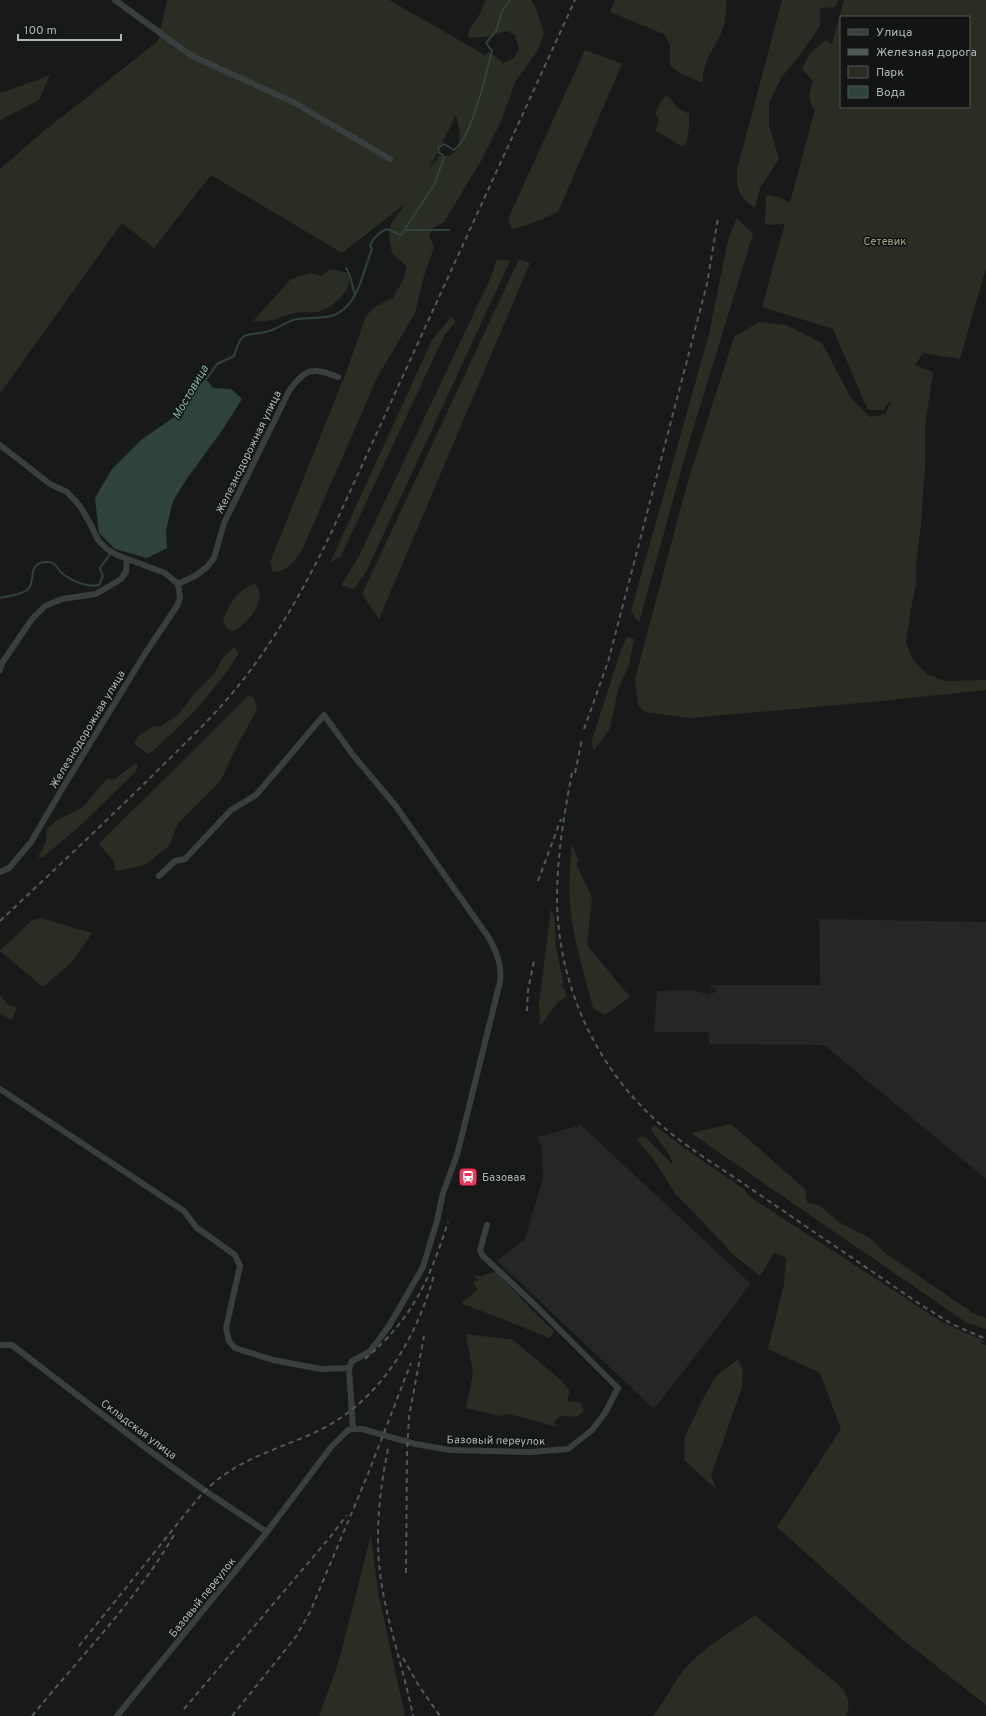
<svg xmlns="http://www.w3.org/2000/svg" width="986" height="1716" font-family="Overpass,sans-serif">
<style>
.built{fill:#242627}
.green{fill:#2a2d23;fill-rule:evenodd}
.water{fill:#30433b}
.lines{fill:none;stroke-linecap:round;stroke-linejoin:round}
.stream{stroke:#30433b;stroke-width:2}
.street{stroke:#393f3f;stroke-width:6}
.rail{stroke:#525a59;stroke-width:2;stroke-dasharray:5 4;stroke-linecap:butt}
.labels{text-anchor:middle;stroke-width:3;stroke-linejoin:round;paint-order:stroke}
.park-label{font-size:11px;fill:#9ea581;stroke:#131515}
.street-label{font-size:11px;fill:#aabab7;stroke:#131515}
.poi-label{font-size:11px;fill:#aabab7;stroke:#131515;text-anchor:start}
.water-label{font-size:12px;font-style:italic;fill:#81b5a0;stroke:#131515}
</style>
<rect width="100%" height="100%" fill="#181a1a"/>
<!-- built -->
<g class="built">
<polygon points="819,919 986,922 986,1179 824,1045 709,1044 709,1032 654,1032 657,991 692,990 710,995 710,993 715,993 716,989 710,987 711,985 820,985"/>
<polygon points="581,1125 751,1284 654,1409 497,1261 525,1239 543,1178 542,1147 537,1137"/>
</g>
<!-- green -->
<g class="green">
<path d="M167,0H389L485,55L489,52L503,63L514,58L519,49L515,35L507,31L490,36L469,38C467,29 473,25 477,18C481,13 483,6 486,0H531L535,6L544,33L537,52L516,80L502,119L481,161L444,222L433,228L429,235L434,247L424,276L415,313L377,378L303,548C295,560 289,572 273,572L270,562L348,367L366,316L376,306L393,298L404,278L407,267L392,253L389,238L391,223L405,204L342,253L211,175L154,248L122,223L1,392L0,391V169L39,135L158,41ZM456,115L460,133L458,149L450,156H439L429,169Z"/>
<path d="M615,0H727C726,9 726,20 723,28C715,50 703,57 703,83L679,73L670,65V44L664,34L610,12Z"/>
<path d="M782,0H838L835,7L820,8V26L803,51L781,78L769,103V125L779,159L760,188L755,208C739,198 736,188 737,170Z"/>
<path d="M844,0H986V268L960,359L923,353L915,365L933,372L925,427V466L921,525L916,564V584L912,603L906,642L913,660L927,674L944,681L986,680V690L871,702L690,718L645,712L638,705L635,679L688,481L734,337L759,322L786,325L822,343L851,398L870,417L886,414L891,400L883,410H868L833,329L762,307L785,223L773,225L765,224L766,195L779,197L790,203L815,109L812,107L809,96L813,81L802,69L810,53L826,40L832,44ZM841,17H969V107H841Z"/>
<polygon points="585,50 622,64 558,212 530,224 512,229 508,219"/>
<polygon points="50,75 39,100 0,120 0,92 7,91"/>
<polygon points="667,95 678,108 689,114 689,128 686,145 681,146 665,136 655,131 659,121 655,113 661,101"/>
<polygon points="737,218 753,234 687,449 639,623 631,611 709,334 728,240"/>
<polygon points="497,259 510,261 366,572 354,589 341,585 358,558 491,277"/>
<polygon points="519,259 530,263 379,619 362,594"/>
<path d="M330,269L349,273C352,291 335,306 320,311C312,314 303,311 295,313C279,317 271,323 253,321L290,280L309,273L322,276Z"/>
<polygon points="451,317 456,322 445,334 341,556 330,563 432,340"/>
<path d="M255,584C269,599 247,625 233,631L227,629L223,620C228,606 239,587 255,584Z"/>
<polygon points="627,637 634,639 629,665 618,690 610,728 600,743 593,751 592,740 622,647"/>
<path d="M234,647L239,653C215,692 183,724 149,754L134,744L137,737L153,726L160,727L178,715L193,695L215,673L221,660Z"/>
<polygon points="249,695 254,698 257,710 238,744 221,780 178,823 169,846 145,865 116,871 113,860 99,844"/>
<polygon points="136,763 138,765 135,772 83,823 42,858 38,857 46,842 47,829 57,820 82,808 107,779 115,779"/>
<path d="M572,843L579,863L576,862L577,866L592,897L587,945L630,997L605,1015L593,1008C585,977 575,946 571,914C568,891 570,867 572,843Z"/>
<polygon points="551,909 554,916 556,947 563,981 563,984 560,985 565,990 566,997 558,1002 540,1026 539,1004"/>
<polygon points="41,918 92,933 70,964 43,987 0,951 31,921"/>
<polygon points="0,995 8,1005 17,1007 12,1020 0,1014"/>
<polygon points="731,1124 805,1189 807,1202 820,1206 839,1222 870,1238 884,1252 929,1283 973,1313 986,1318 986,1329 967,1323 691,1133"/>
<polygon points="654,1125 684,1148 745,1190 750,1197 942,1322 984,1341 981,1344 986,1345 986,1705 897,1635 777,1527 841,1429 820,1373 768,1349 784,1284 786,1258 774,1253 760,1276 736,1257 674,1192 652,1157 637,1140 642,1136 646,1138 673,1165 671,1157 651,1130"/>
<polygon points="496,1272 536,1314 553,1330 554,1332 550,1338 461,1303 478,1290 473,1282 478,1281 474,1275 481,1277 489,1273"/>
<path d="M466,1334L513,1340L562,1381L570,1392L567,1399L570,1402H579L584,1409L582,1413L576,1417C567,1416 560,1413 554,1423L558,1427L509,1414L499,1416L466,1408L473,1374Z"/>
<polygon points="738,1359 743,1370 742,1387 711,1476 717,1490 684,1460 685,1436 703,1399 716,1376"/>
<polygon points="371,1535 378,1592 405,1716 319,1716 338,1664"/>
<path d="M755,1615L843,1689C849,1698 851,1707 845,1716H653C663,1703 671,1688 680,1675C698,1650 730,1633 755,1615Z"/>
</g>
<!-- water -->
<polygon class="water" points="206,379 213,388 231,389 242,399 223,429 186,480 173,501 166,531 167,548 147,558 115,549 99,533 95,498 112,469 141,440 180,413 190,393"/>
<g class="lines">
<!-- stream -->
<g class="stream">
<polyline points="405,230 449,230"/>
<path d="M346,268C352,276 351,285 355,294"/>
<path d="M205,381L217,364L234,356C243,327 245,338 269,331C279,328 287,321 297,319C315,316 331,322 346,307C360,294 365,266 372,249L370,245C374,237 379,232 387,229L401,235L434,185L444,158L443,155L439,153L438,148L444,144L454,150C472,138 486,73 492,51L486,43L496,31L502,11L510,0"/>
<path d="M0,598C8,596 21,595 27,590C37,582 26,564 45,562C57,561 56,569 64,575C73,581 88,588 99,585L103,576L100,568L110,554"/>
</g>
<!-- street -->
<g class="street">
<polyline points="115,0 192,56 293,102 390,159"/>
<polyline points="0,445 50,484 67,492 80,506 91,525 98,540 107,549 117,555 165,573 178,584 180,598 177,606 146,652 62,789 31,842 9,868 0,872"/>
<path d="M178,584L195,576L207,567L214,558L224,523L289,391C305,368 312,367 338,377"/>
<polyline points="0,670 2,663 32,619 45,606 62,599 96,594 121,579 126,572 127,559"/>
<path d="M159,876L175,861L185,859L231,810L256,795L324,715L353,755L395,805L489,938C497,953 502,965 500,982L457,1155L443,1193L437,1221L423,1267L389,1326L377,1342L369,1352L352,1361L349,1368L353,1429"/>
<polyline points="0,1089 184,1211 196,1227 235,1255 240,1266 226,1328 229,1341 235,1348 273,1360 321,1369 349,1368"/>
<polyline points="0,1345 12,1345 150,1451 204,1490 267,1532"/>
<polyline points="117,1716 267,1532 331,1447 348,1430 353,1429 362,1429 415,1444 450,1450 531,1452 568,1449 592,1430 605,1413 618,1388 535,1305 483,1256 480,1250 487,1225"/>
</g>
<!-- rail -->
<g class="rail">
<polyline points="584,729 608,662 707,284 718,218"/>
<path d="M572,773C564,814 557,857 557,899C558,986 596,1068 661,1125C687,1148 718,1166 747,1186C805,1226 863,1265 921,1305L952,1324L986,1339"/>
<polyline points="575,773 582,739"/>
<polyline points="538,881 561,819"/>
<path d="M0,921C50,874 100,827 149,779C176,752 204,726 229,697C271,648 303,591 331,533L575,0"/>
<polyline points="527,1011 528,990 534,961"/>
<path d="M365,1359C413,1318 429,1281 448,1222"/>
<path d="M388,1449C380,1488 376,1525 379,1564C384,1616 403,1665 413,1716"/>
<polyline points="406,1573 407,1454 409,1417 424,1336"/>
<path d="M79,1646L195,1502C227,1463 265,1454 309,1435C376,1407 415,1343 434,1275"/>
<polyline points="403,1658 419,1686 440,1716"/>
<polyline points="184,1709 331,1536 347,1515"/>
<path d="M32,1716C80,1657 135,1602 174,1535"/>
<polyline points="232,1716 295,1638 310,1612 368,1474 411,1363"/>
</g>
</g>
<!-- icons -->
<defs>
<symbol id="station-square" viewBox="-11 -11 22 22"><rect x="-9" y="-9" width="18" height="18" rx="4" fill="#f4355c" stroke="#131515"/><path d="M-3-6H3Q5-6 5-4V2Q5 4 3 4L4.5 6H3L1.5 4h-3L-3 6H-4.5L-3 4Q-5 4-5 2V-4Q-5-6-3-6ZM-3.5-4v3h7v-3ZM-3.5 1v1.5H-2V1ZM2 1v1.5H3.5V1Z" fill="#fff"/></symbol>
</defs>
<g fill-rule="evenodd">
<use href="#station-square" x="457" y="1166" width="22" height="22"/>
</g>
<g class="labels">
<!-- park labels -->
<g class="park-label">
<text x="885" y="245">Сетевик</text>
</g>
<!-- street labels -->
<g class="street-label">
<text transform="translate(248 452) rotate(-64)" y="4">Железнодорожная улица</text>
<text transform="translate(87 729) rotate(-59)" y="4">Железнодорожная улица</text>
<text transform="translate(139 1429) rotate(37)" y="4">Складская улица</text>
<text transform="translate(496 1440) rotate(1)" y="4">Базовый переулок</text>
<text transform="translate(202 1597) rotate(-51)" y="4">Базовый переулок</text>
</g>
<!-- poi labels -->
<g class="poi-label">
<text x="482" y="1181">Базовая</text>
</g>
<!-- water labels -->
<g class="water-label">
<text transform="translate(190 392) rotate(-60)" y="4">Мостовица</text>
</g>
</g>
<!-- legend -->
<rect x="840" y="16" width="130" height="92" fill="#131515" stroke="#4f5756"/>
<rect x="848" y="29" width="20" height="6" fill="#393f3f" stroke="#4f5756"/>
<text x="876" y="36" font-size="12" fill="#aabab7">Улица</text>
<rect x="848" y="49" width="20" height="6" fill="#525a59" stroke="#4f5756"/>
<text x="876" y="56" font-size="12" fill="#aabab7">Железная дорога</text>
<rect x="848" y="66" width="20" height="12" fill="#2a2d23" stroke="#4f5756"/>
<text x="876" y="76" font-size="12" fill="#aabab7">Парк</text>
<rect x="848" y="86" width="20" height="12" fill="#30433b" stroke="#4f5756"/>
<text x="876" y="96" font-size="12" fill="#aabab7">Вода</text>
<!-- scale -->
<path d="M18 34v6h103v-6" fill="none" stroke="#aabab7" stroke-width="2"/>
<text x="24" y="34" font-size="12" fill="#aabab7" stroke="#131515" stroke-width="3" paint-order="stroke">100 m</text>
</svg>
